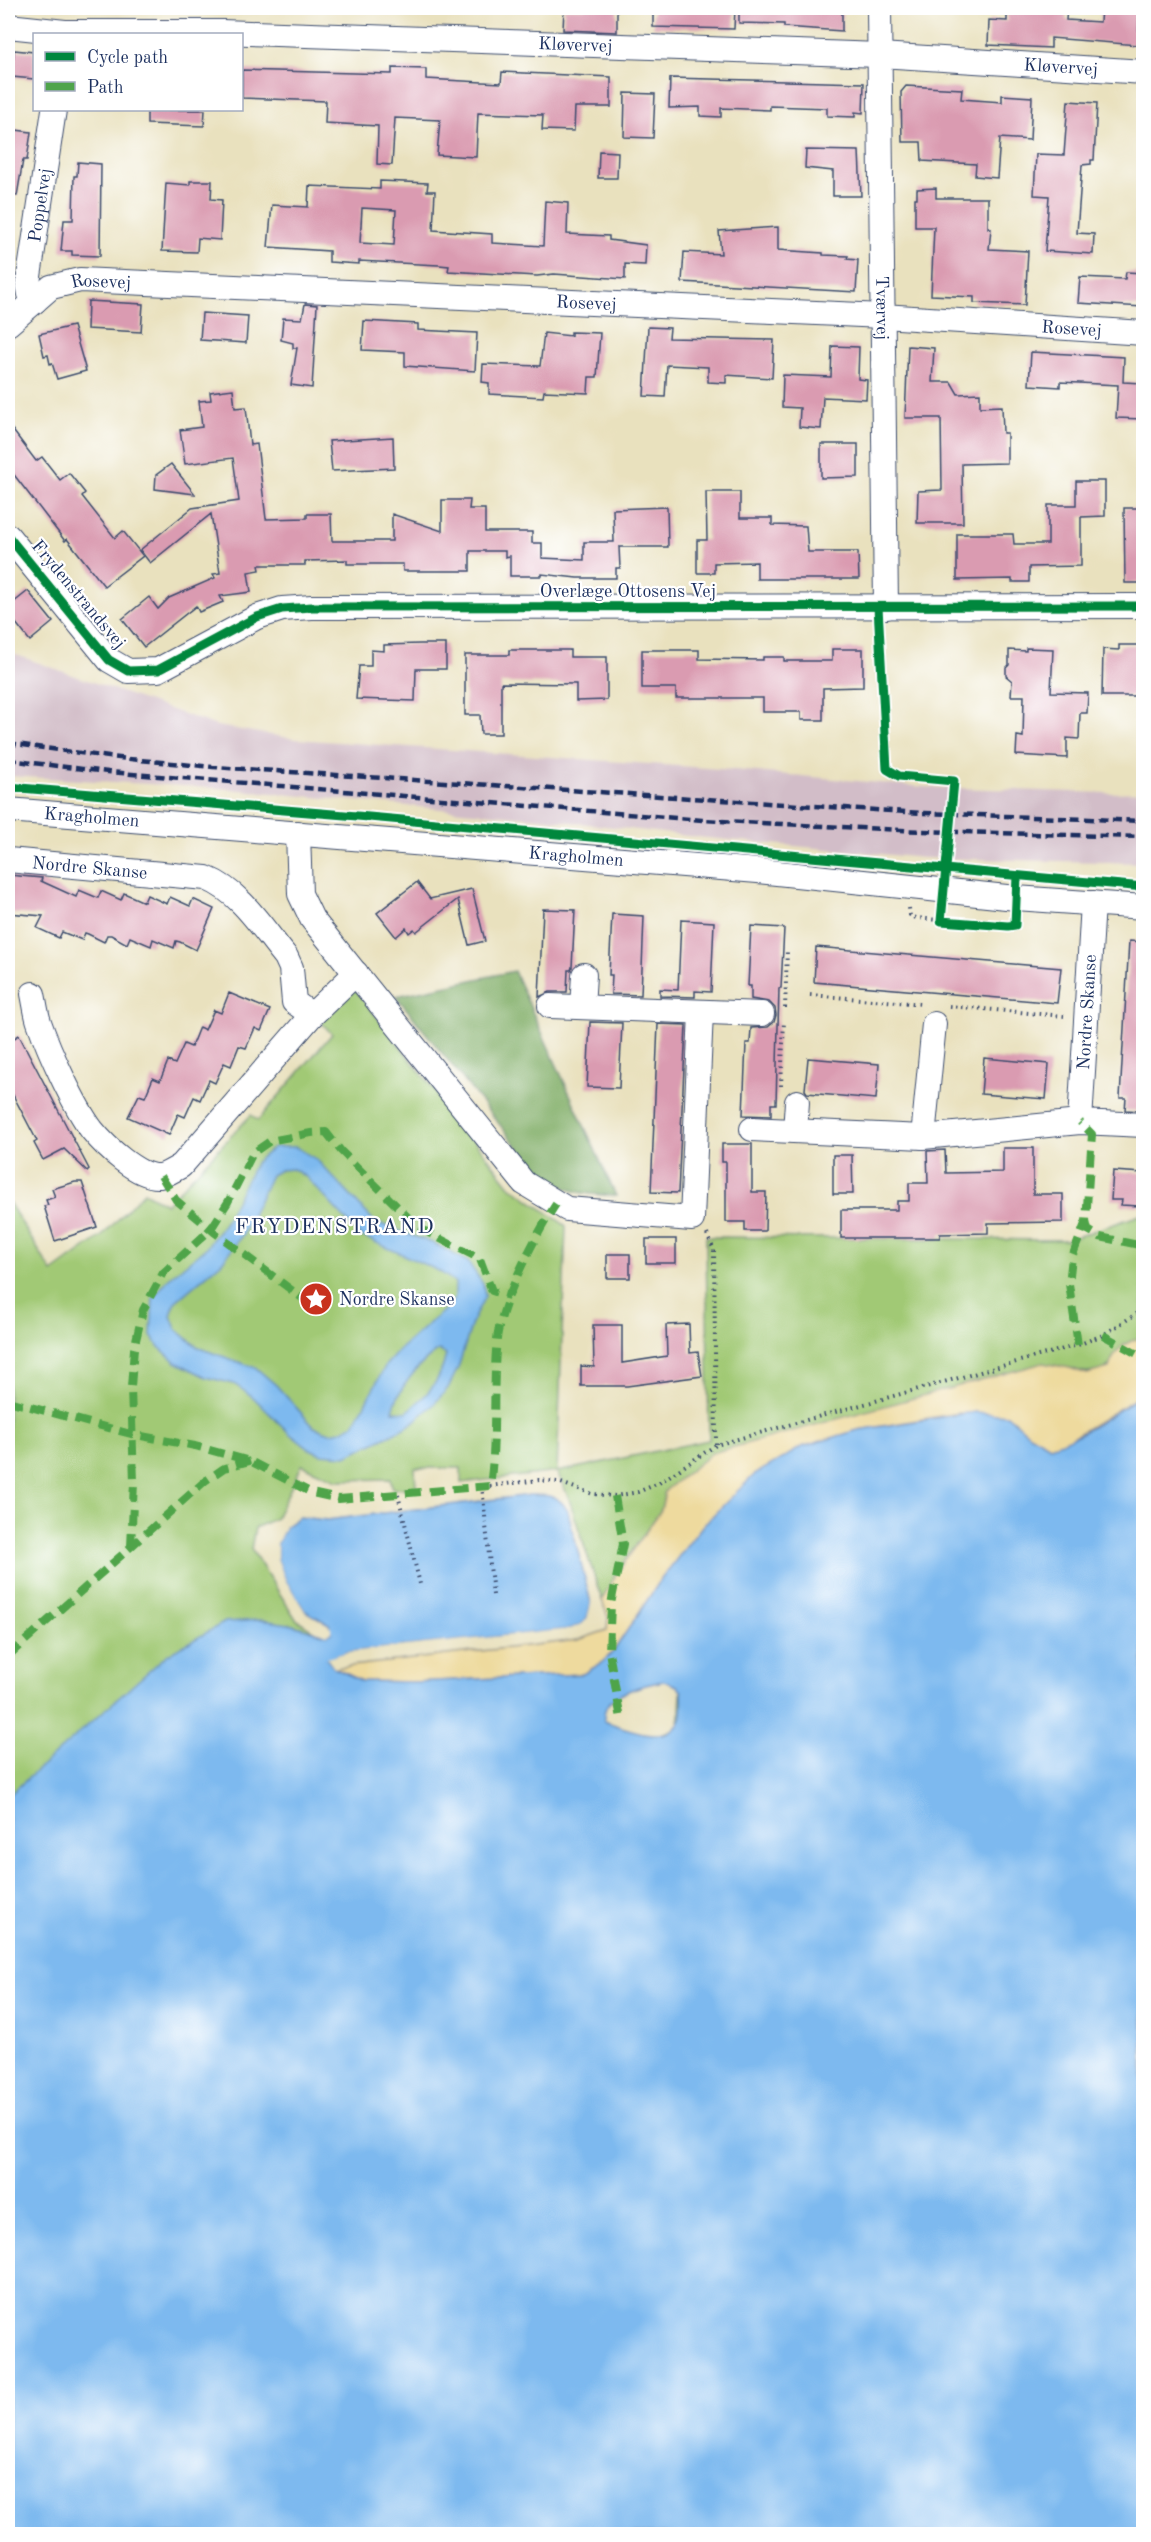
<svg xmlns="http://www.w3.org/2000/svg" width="1151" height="2542" font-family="'Old Standard TT',serif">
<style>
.industrial{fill:#d2bdc8}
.green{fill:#a1c974;stroke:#5e7c69;stroke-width:1.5}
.forest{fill:#80ad66;stroke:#4e6e62;stroke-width:1.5}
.sand{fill:#eeda9e;stroke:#84847e;stroke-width:1.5}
.water{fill:#7db9ef;stroke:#4c74a6;stroke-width:1.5;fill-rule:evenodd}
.pier{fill:#e9e1be}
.building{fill:#da9bb1;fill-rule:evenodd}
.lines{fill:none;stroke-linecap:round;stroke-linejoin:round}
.minor-casing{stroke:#3a4a6c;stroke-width:26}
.path{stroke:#3a4a6c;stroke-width:4;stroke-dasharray:1.5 4.5;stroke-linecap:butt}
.minor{stroke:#fff;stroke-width:24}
.rail{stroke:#1b2f5e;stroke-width:4.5;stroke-dasharray:9 4.5;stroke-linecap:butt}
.quiet{stroke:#4fa44a;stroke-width:8;stroke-dasharray:15 8;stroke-linecap:butt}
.cycleway-casing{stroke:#fff;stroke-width:13}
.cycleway{stroke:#00873e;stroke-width:9}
.labels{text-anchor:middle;stroke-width:4.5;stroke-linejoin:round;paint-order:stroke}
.street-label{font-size:18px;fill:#1b2f5e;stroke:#fff}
.poi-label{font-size:18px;fill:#1b2f5e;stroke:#fff;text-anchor:start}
.quarter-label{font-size:21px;letter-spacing:1.5px;fill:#1b2f5e;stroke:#fff}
</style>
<rect width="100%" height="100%" fill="#fff"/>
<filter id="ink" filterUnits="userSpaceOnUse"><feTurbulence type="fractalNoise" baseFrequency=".0167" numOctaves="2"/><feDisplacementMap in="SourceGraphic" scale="12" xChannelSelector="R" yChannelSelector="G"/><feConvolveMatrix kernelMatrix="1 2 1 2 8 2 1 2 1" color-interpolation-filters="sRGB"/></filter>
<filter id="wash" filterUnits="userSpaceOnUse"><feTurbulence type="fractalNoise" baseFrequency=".008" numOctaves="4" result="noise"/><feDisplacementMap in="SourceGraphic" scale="24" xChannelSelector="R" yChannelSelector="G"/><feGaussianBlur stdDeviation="1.35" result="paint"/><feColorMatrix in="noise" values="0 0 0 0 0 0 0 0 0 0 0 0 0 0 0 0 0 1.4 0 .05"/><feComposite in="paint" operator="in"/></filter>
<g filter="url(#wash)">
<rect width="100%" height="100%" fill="#e9e1be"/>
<!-- industrial -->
<polygon class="industrial" points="8,652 217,726 296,739 735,770 925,787 1108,793 1143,792 1143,863 923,858 696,837 546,819 218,788 8,776"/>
<!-- green -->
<path class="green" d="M355,989L510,1186L566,1226L557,1472L709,1440L706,1237L1067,1240L1143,1214V1337C1110,1346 1119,1386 1070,1368L665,1491L661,1510L613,1579L602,1600L568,1496L557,1472L461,1483V1468H415L416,1487L393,1489L390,1479L337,1480L302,1465L276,1518L255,1528L251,1549L296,1619L316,1632L289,1624L272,1671L604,1721C627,1729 658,1744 679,1725L682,1680L843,1585L8,2534V1201L52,1272L103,1235L144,1192L166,1204L251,1115L258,1120L332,1034L321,1022Z"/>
<!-- forest -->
<path class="forest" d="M514,971L616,1196C578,1194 568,1193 537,1171L396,996Z"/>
<!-- sand -->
<path class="sand" d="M1143,1337V1394L1065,1442L1050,1446L1029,1434L1007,1415L959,1413L858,1430L802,1447L662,1578L613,1652L605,1661L583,1674L413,1682L362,1681L334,1668L578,1640L607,1630L608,1617L602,1600L613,1579L661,1510L665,1491L712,1453L1043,1363L1070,1368L1087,1374L1109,1368C1115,1349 1124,1342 1143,1337Z"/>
<!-- water -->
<g class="water">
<path d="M274,1147H296L316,1159L375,1222L435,1244L468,1262L483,1284L485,1296L473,1320L458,1368L448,1388L433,1405L408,1426L346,1456L321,1454L308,1448L290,1434L253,1397L234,1384L206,1377L176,1362L159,1347L151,1335L153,1298L169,1278L207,1247L225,1222L256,1162ZM293,1169L306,1177L361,1236L437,1270L455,1282V1297L449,1306L401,1348L386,1365L354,1424L341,1431L330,1433L314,1427L276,1385L256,1368L199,1348L176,1329L171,1316L175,1302L222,1262L243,1234L271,1175L280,1170ZM439,1350L446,1355C440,1383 428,1394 407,1412L393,1411C398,1388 419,1363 439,1350Z"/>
<path d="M1143,1394V2534H8V1796L167,1655L225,1622L261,1620L289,1624L327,1635L331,1633L329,1624L305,1611L286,1581L277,1558V1544L285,1527L299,1517L327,1520L530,1495C548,1495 559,1494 568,1512L591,1603L587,1619L582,1624L570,1629L347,1652L327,1659L334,1668L362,1681L413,1682L583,1674L600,1664L613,1652L662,1578L703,1525L755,1474L802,1447L858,1430L975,1412L1007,1415L1029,1434L1050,1446C1084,1436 1114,1413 1143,1394ZM664,1681L677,1686L682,1692C682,1701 684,1718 678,1725C664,1745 622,1727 604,1721C604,1715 604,1708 609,1703C621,1691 648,1684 664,1681Z"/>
</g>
<!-- pier -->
<g class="pier">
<polygon points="283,1525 285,1527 277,1544 277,1558 286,1581 305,1611 331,1627 331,1632 327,1635 308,1627 327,1632 329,1629 303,1613 283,1583 274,1559 274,1544"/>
<polygon points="590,1586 594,1603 590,1620 584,1627 571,1632 347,1655 332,1660 339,1667 334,1668 327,1658 347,1652 570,1629 582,1624 587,1619 591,1603"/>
</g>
<g id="blocks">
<!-- building -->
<g class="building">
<polygon points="564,8 617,8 617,32 563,30"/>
<polygon points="653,8 735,8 734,29 653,27"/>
<polygon points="739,8 842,8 842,31 784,27 784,24 739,23"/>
<polygon points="1013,8 1067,8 1066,20 1100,22 1101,8 1139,8 1138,45 1051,38 1051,48 988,45 989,20 1007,21 1007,14 1013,14"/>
<polygon points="14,50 34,52 34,79 12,77"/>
<polygon points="392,68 426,69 426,79 501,83 502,72 611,77 611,107 575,107 574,131 542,130 543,115 478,113 476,157 437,155 440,120 395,118 392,165 377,164 378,126 325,123 326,101 242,98 242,70 392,74"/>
<polygon points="670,78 864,83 863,113 855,112 855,117 827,116 827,108 770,106 770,110 721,108 721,117 700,116 700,107 669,108"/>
<polygon points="906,86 962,89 961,99 1002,102 1002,95 1032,97 1030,140 1000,138 997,178 975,176 976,164 922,161 921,142 902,142 901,92"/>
<polygon points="625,93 655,94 653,138 624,137"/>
<polygon points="1068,101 1097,103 1094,160 1091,160 1091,164 1082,165 1077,233 1094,234 1093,254 1045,251 1049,196 1034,195 1036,154 1064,155"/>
<polygon points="147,110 205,110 204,126 147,124"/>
<polygon points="8,129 31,132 27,160 23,160 17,196 8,195"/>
<polygon points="806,150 859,151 861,196 833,196 833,171 805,168"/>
<polygon points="599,151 618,152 617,178 598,178"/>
<polygon points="78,162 101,164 100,256 72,255 72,251 61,251 64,220 73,220 74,176 77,176"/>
<polygon points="190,181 212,181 211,199 222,200 220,240 198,238 197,252 162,251 166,183 190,185"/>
<path d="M380,181L428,183L427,191H435L433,230L492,234V243L543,246L545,201L568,203L567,234L609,236V240L646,245L645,265L625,264V279L554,274L537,276L448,271L449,266L439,265L359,261V264L329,262V251L268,247L272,205L308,207L309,186L380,189ZM362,208L396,210L394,245L360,243Z"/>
<polygon points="936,188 936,198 988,198 988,228 991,228 989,249 1028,251 1025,305 974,303 974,297 931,295 934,227 915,227 915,198 917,198 917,189"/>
<polygon points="778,227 778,250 823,253 823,255 848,256 847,259 858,260 856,292 682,282 684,252 721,254 719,231"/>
<polygon points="1126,272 1143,273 1143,307 1078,303 1080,277 1125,279"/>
<polygon points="88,301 143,304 141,332 87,329"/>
<polygon points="305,304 317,305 312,388 291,385 297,348 293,348 293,343 281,340 283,318 302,319"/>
<polygon points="202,313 248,316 246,343 200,340"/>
<polygon points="364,321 418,324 418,330 477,333 475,371 405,366 405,352 362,350"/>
<polygon points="73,326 86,371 57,379 52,363 50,364 48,355 44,356 39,334"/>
<polygon points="648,327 670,328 669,338 774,340 772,378 726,375 726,383 708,382 708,367 667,365 665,397 644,396"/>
<polygon points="571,332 600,333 597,377 589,377 588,393 544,391 543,397 489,394 489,383 482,382 483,364 540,366 544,333 571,336"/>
<polygon points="832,346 859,347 858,379 867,380 866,399 823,397 821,429 799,427 800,408 782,407 783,375 831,377"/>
<polygon points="908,346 934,348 932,382 951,382 958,394 980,393 980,407 1002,406 1003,433 1007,433 1007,463 962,464 963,523 917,523 918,491 942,490 941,418 905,418"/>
<polygon points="1031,352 1124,357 1123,382 1143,383 1143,419 1116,418 1118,385 1060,382 1060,387 1029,385"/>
<polygon points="233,389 235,408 246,407 250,445 257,444 266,519 307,518 307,514 331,514 332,541 392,541 392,514 442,531 442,500 470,500 469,509 485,509 485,532 532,532 532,543 542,543 542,558 584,560 584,542 614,542 613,509 667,507 668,547 619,547 620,568 616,568 616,578 577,578 542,574 542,576 510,576 510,556 505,557 505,551 470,551 470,571 403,571 403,564 347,564 347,560 305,561 305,565 259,565 260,570 248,572 251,592 220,596 223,602 199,612 196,606 144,647 122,619 149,597 158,609 169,598 215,578 213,574 220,573 211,514 150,563 140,550 192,508 239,501 233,458 185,464 180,430 202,427 199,401 211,400 210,392"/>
<polygon points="8,424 36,461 42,457 60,480 69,473 85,493 82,496 115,538 123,531 143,556 104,586 67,539 65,541 8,467"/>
<polygon points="393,437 394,468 332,471 329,441"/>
<polygon points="821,444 858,444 858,477 821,478"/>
<polygon points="171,464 195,494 155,489 156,475"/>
<polygon points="1076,481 1105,481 1105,516 1081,517 1081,566 1029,567 1029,582 1012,582 1012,579 957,580 957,534 1013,534 1014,544 1048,544 1048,505 1076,505"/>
<polygon points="706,492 740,492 740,518 772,518 772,525 806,526 808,552 858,552 859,579 757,579 757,562 714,563 714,573 697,573 697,540 707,540"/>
<polygon points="1124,508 1143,508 1143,583 1125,583"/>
<polygon points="28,591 53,622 30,641 8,613 8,607"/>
<polygon points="420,644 446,644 446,669 416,669 415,701 356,699 359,666 371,666 371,650 384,651 384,645"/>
<polygon points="1119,645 1143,645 1143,696 1102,696 1103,649 1119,650"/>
<polygon points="1026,648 1053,649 1051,692 1088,693 1087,713 1080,713 1079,739 1067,738 1067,758 1016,755 1017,736 1023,737 1024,696 1011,696 1012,681 1006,676 1006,668 1009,665 1009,650 1026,651"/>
<polygon points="832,649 863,649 863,687 823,688 823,720 801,720 801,712 763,712 763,698 676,698 676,688 642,688 642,650 699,650 699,659 763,660 763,657 784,657 784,661 832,661"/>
<polygon points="509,650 570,650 570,657 607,657 607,700 576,701 576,684 501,683 501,734 481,734 480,715 465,715 465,655 509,655"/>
<polygon points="8,875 42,878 41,881 76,897 79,890 98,898 101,891 121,900 124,893 144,902 147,895 167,904 170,897 190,906 193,899 214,909 196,950 180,942 176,941 174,948 153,939 151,946 130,937 127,944 111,935 107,935 104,942 88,934 85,933 82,940 62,932 59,938 37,928 43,916 8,913"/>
<polygon points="417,882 430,899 472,889 485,941 469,945 458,899 416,932 414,929 409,933 406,928 396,937 377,913"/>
<polygon points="543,909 575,910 572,967 571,970 568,970 567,992 550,992 539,997"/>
<polygon points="612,914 644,916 641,995 611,994 612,975 609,975"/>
<polygon points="681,920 714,922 711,992 695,991 695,997 660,996 660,989 678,990"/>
<polygon points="751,926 784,928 781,988 779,988 776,1104 771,1104 771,1116 743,1115 746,1043 750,1043 751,1028 768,1027 774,1022 776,1015 775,1008 769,1002 751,999 751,986 748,986"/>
<polygon points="1129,941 1143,942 1143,1111 1125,1110 1126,1098 1120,1098"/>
<polygon points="816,947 1061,968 1057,1003 814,982"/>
<polygon points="229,993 270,1010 261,1031 255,1028 246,1048 239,1046 231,1066 224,1063 215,1083 209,1080 200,1100 194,1097 185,1117 178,1114 169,1135 128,1117 139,1095 145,1097 146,1095 153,1078 160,1081 168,1061 175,1064 184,1044 191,1047 199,1027 205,1030 214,1010 221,1013"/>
<polygon points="590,1022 622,1023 619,1088 587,1087"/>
<polygon points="658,1024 686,1025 678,1193 651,1192"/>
<polygon points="19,1035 89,1169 87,1171 64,1149 43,1160 34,1143 37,1141 13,1095 8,1098 8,1042"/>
<polygon points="808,1058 879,1064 876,1099 807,1093 805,1090"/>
<polygon points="984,1058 1049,1064 1046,1099 981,1094"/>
<polygon points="722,1144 752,1144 752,1192 766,1192 765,1231 745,1231 745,1222 726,1222 726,1162 722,1162"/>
<polygon points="1003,1148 1033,1148 1033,1194 1063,1194 1063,1222 988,1223 988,1233 940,1234 940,1238 841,1238 841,1210 897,1210 897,1201 909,1201 909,1183 928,1183 927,1151 945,1150 946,1173 1003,1172"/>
<polygon points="833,1155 852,1155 853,1194 833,1194"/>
<polygon points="1113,1171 1143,1173 1143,1202 1139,1201 1139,1206 1121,1205 1122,1200 1111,1200"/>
<polygon points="75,1182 82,1182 97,1227 55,1241 44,1206 48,1205 46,1200 55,1197 52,1189"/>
<rect x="646" y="1239" width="30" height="24"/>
<rect x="607" y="1254" width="23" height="24"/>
<polygon points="689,1324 690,1353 698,1352 702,1376 627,1386 581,1386 581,1366 594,1367 593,1325 622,1325 622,1363 667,1356 666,1325"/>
</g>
</g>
</g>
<g filter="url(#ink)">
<use href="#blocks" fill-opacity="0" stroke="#3a4a6c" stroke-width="1.5"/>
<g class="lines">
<defs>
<g id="minor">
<path id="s1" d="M879,8L886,607"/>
<path id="s2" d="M8,26L65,32H222L880,55L1144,72"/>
<path id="s3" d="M35,301L51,287L80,280L883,316L1144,333"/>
<path id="s4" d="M8,324L35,301L30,294L28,283L54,110"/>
<polyline points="8,536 109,660 128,671 158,670 257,617 282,609 312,607 1144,606"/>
<path id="s5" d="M8,810L758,871L1016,898L1144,907"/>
<polyline points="298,833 300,894 312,919 524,1183 567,1209 692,1219 701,1012"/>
<path id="s6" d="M8,860L206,878C241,892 262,928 286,957L291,968L294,1002L312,1015"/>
<path d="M33,994C35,1003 36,1013 39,1022C49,1051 74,1106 92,1130C105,1146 138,1178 160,1176C166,1175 175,1169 181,1166L312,1015L356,973"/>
<polyline points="550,1006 762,1014"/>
<polyline points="582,1007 584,975"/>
<path id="s7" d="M1080,1122L1093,903"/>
<polyline points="752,1129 923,1137 1080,1122 1144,1125"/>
<polyline points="795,1131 797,1102"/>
<polyline points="923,1137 934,1024"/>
</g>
</defs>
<!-- minor casing -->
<use href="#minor" class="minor-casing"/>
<!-- path -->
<g class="path">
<polyline points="899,776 954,781"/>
<polyline points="909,908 910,915 916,918 1008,926"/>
<polyline points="810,995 923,1004"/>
<polyline points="949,1006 1064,1016"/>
<polyline points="785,1008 787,951"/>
<polyline points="781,1086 784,1021"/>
<polyline points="707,1234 714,1250 716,1445"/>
<polyline points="482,1486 493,1595"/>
<polyline points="490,1486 539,1480 558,1482 593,1494 615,1496 638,1492 659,1483 716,1445 1078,1345 1103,1335 1144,1309"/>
<polyline points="398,1495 421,1588"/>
</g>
<!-- minor -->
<use href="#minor" class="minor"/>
<!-- rail -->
<g class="rail">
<polyline points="8,743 109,757 213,767 922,813 1144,821"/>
<polyline points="8,760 108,772 702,820 922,831 1144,837"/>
</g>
<!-- quiet -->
<g class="quiet">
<polyline points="161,1176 176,1200 214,1232 318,1310"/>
<polyline points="1086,1221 1088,1230 1100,1237 1144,1246"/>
<polyline points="1103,1335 1144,1358"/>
<polyline points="1078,1345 1069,1284 1072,1257 1086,1221 1092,1134 1080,1122"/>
<path d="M8,1401L131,1434L195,1446L250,1461L312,1493L339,1499L490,1486C497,1437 492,1388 497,1339C501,1302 535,1236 556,1204"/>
<polyline points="615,1496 623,1544 611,1604 609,1652 621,1719"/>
<polyline points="131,1547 134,1482 131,1387 134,1349 143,1310 163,1273 211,1229 228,1202 253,1153 270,1141 311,1133 326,1132 341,1151 419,1228 480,1259 492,1291 509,1296"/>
<polyline points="8,1656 205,1481 224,1468 250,1461"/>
</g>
<defs>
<g id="cycleway">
<polyline points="8,536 109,660 128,671 158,670 257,617 282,609 312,607 1144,606"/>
<polyline points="878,607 887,769 899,776 954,781 941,921 1008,926 1015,925 1017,876"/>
<polyline points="8,787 369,817 1144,887"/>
</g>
</defs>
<!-- cycleway casing -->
<use href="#cycleway" class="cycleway-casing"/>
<!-- cycleway -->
<use href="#cycleway" class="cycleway"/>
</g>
</g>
<!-- icons -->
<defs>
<symbol id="sight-disc" viewBox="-11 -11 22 22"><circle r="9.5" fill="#c8321e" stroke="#fff"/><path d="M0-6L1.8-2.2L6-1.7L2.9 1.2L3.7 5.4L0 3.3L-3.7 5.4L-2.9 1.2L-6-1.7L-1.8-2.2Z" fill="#fff"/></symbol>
</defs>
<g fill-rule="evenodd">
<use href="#sight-disc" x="297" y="1280" width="38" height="38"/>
</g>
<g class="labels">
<!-- street labels -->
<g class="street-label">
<text dy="6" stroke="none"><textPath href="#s2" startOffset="568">Kløvervej</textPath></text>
<text dy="6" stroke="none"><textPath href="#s2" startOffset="1054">Kløvervej</textPath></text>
<text dy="6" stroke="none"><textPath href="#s4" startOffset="134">Poppelvej</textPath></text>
<text dy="6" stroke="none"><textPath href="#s3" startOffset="72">Rosevej</textPath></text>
<text dy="6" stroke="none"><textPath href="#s3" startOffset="558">Rosevej</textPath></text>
<text dy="6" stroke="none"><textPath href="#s1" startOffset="300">Tværvej</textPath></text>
<text dy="6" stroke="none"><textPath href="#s3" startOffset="1044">Rosevej</textPath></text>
<text x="628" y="597">Overlæge Ottosens Vej</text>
<text transform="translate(79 594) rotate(50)" y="6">Frydenstrandsvej</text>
<text dy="6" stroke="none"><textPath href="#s5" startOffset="84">Kragholmen</textPath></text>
<text dy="6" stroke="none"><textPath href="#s5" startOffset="570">Kragholmen</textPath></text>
<text dy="6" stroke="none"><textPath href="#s6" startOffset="82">Nordre Skanse</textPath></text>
<text dy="6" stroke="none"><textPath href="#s7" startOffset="110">Nordre Skanse</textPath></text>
</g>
<!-- poi labels -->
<g class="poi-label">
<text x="339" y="1305">Nordre Skanse</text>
</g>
<!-- quarter labels -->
<g class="quarter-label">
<text x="335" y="1233">FRYDENSTRAND</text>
</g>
</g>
<!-- margin -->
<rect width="1151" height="2542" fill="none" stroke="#fff" stroke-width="30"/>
<!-- legend -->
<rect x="33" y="33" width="210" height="78" fill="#ffffff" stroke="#a4acbf" stroke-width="1.5"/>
<rect x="45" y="52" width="30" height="9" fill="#00873e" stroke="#a4acbf" stroke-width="1.5"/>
<text x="87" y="63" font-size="18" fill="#1b2f5e">Cycle path</text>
<rect x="45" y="82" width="30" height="9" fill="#4fa44a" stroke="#a4acbf" stroke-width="1.5"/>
<text x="87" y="93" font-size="18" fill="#1b2f5e">Path</text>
</svg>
